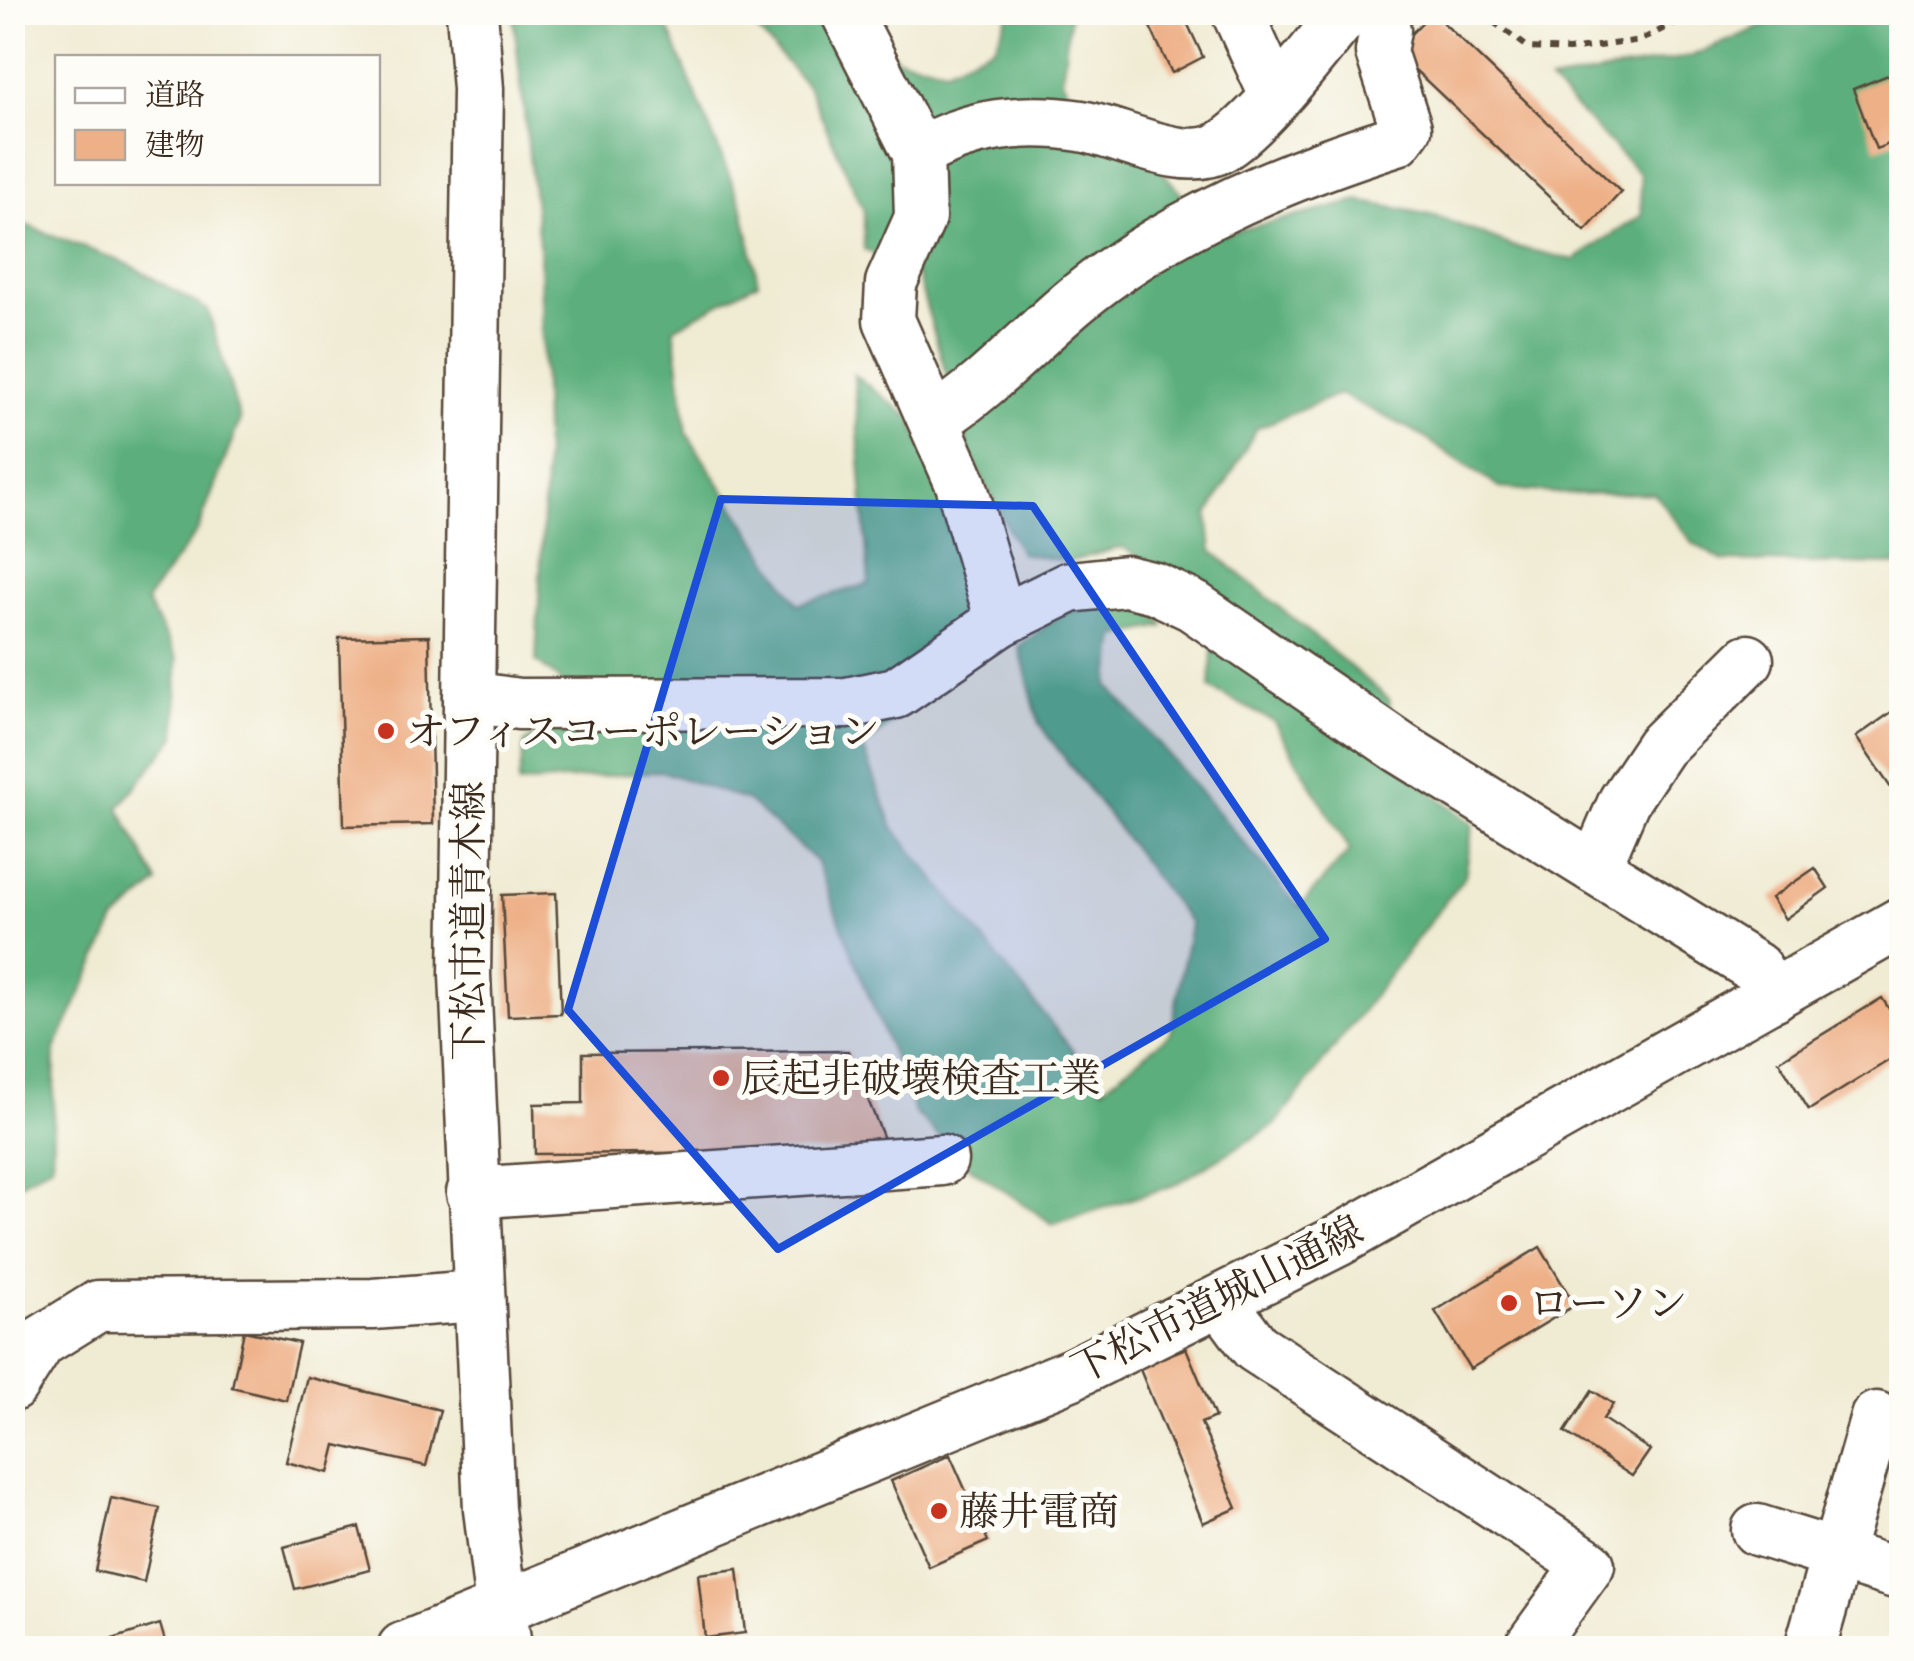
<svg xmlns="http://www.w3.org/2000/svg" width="1914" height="1661" font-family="'Sorts Mill Goudy','Noto Serif JP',serif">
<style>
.forest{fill:#5caf7c;stroke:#4c6c4d;stroke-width:2.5}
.building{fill:#eeb087}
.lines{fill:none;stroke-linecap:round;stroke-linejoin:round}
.minor-casing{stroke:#564739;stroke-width:55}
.path{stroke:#564739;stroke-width:6;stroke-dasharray:8 8;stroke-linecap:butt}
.minor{stroke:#fff;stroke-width:50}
.marked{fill:#1d4ed8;fill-opacity:0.2;stroke:#1d4ed8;stroke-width:8;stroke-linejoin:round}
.poi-dot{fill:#c8321e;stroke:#fdfcf7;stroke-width:4}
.labels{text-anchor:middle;stroke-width:10;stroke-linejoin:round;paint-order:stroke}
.poi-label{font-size:40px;fill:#3b2a1e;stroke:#fdfcf7;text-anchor:start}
.street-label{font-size:40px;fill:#3b2a1e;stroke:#fdfcf7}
</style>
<rect width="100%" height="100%" fill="#fdfcf7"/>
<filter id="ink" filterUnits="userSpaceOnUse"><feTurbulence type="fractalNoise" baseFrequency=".01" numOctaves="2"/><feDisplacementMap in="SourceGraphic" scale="20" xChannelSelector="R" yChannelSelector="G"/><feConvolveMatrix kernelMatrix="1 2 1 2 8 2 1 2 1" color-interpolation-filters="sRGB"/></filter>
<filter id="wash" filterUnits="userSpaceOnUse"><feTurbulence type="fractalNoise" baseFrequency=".0048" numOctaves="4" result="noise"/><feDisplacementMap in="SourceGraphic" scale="40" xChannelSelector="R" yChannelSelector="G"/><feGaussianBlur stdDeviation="2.25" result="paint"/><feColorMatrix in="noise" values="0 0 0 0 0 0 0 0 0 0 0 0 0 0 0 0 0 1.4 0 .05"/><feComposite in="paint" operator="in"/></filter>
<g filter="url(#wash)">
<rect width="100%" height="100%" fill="#f0ebd3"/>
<!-- forest -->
<g class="forest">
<polygon points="513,13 662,13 743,208 758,282 674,328 687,434 798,604 869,584 854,375 910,417 961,540 957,639 928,689 863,748 893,827 1103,1088 1171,1033 1190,924 1039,724 1019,646 1063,613 1140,595 1164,626 1116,636 1109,686 1299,907 1350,850 1274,722 1210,688 1215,598 1122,547 1068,562 1020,553 969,451 917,275 864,249 864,211 808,87 742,13 847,13 897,58 946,69 995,46 1009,13 1070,13 1062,80 1097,144 1151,159 1218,235 1359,201 1436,216 1512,246 1574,260 1642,215 1640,174 1550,82 1692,56 1794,13 1901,13 1901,565 1723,561 1693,543 1654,493 1567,494 1500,488 1416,432 1339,394 1257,428 1208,515 1212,551 1389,699 1393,762 1473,824 1465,876 1275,1125 1174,1185 1053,1224 971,1168 915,1113 816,861 748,801 661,771 518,784 525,742 567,723 559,679 536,661 545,473 540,253"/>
<polygon points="12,220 130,265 208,310 240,420 198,530 146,601 177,659 176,736 119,808 158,883 115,921 55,1049 52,1164 13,1187"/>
</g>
<g id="blocks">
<!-- building -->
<g class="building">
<polygon points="1143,12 1182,12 1203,57 1172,73"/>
<polygon points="1432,12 1621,192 1585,231 1395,51"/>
<polygon points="1510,12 1559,12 1560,16 1511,22"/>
<polygon points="1898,71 1902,139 1876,149 1853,89"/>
<polygon points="429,636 433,824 344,826 339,638"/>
<polygon points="1893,711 1902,723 1902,804 1856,737"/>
<polygon points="1815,868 1828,888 1785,919 1771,898"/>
<polygon points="556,893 561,1014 508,1016 502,895"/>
<polygon points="1882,998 1902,1029 1902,1052 1809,1110 1779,1061"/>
<polygon points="848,1051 889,1151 535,1154 534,1104 583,1103 583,1053"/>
<polygon points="1540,1247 1575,1305 1470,1369 1435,1311"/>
<polygon points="244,1331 299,1343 286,1400 232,1387"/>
<polygon points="1186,1348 1215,1417 1201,1423 1237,1508 1203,1523 1139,1367"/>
<polygon points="307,1377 440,1410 426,1466 336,1445 329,1473 286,1462"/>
<polygon points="1592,1390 1613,1404 1603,1419 1650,1450 1632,1476 1565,1432"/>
<polygon points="950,1455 988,1541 929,1567 891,1481"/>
<polygon points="111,1498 160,1508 144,1582 95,1571"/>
<polygon points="359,1527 370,1570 295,1589 284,1547"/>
<polygon points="738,1569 745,1633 705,1638 698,1574"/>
<polygon points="160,1624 167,1648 84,1648"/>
</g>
</g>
</g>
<g filter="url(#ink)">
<use href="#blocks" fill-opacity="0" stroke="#564739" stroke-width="2.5"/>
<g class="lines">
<defs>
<g id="minor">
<polyline points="472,12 478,89 465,975 489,1509 506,1648"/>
<polyline points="846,12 918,153 920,218 891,283 889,320 961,484 1001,621"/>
<polyline points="1237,12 1275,95"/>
<path d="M918,153C970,124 1022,117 1081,126C1121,133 1185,168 1221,147C1258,126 1317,47 1346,12"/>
<path d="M936,419C989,385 1028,340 1076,300C1166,225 1286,175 1397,140L1406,128L1381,52L1385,30L1376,12"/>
<polyline points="469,697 519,704 847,703 896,693 1001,621 1070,587 1126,581 1155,588 1193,606 1399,747 1756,968 1773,996"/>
<polyline points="1595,868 1624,801 1660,747 1748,660"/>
<polyline points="472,1193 942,1160"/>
<polyline points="1221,1301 1255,1347 1589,1565 1529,1648"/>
<polyline points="12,1386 40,1342 98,1306 373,1304 476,1296"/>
<polyline points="1757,1530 1902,1575"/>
<polyline points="403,1648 1072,1374 1336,1242 1902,922"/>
<polyline points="1810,1648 1876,1417"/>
</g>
</defs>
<!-- minor casing -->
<use href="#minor" class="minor-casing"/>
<!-- path -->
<polyline class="path" points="1480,12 1529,48 1569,50 1641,40 1696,12"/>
<!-- minor -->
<use href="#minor" class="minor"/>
</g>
</g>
<!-- marked area -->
<path class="marked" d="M721,499L1033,506L1325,939L778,1249L568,1010Z"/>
<!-- markers -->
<g class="poi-dot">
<circle cx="386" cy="731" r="10"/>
<circle cx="721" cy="1078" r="10"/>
<circle cx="1509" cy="1303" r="10"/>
<circle cx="939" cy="1511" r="10"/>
</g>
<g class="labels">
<!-- poi labels -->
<g class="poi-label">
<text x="406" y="745">オフィスコーポレーション</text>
<text x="741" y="1092">辰起非破壊検査工業</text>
<text x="1529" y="1317">ローソン</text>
<text x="959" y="1525">藤井電商</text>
</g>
<!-- street labels -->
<g class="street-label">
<text transform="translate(468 921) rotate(-90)" y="14">下松市道青木線</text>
<text transform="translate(1217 1299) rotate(-27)" y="14">下松市道城山通線</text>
</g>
</g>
<!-- margin -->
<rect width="1914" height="1661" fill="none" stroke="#fdfcf7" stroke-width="50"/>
<!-- legend -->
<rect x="55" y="55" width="325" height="130" fill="#fdfcf7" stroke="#afa8a0" stroke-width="2.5"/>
<rect x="75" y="88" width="50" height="15" fill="#ffffff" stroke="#afa8a0" stroke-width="2.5"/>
<text x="145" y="105" font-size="30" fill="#3b2a1e">道路</text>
<rect x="75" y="130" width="50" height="30" fill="#eeb087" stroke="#afa8a0" stroke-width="2.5"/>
<text x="145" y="155" font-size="30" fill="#3b2a1e">建物</text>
</svg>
